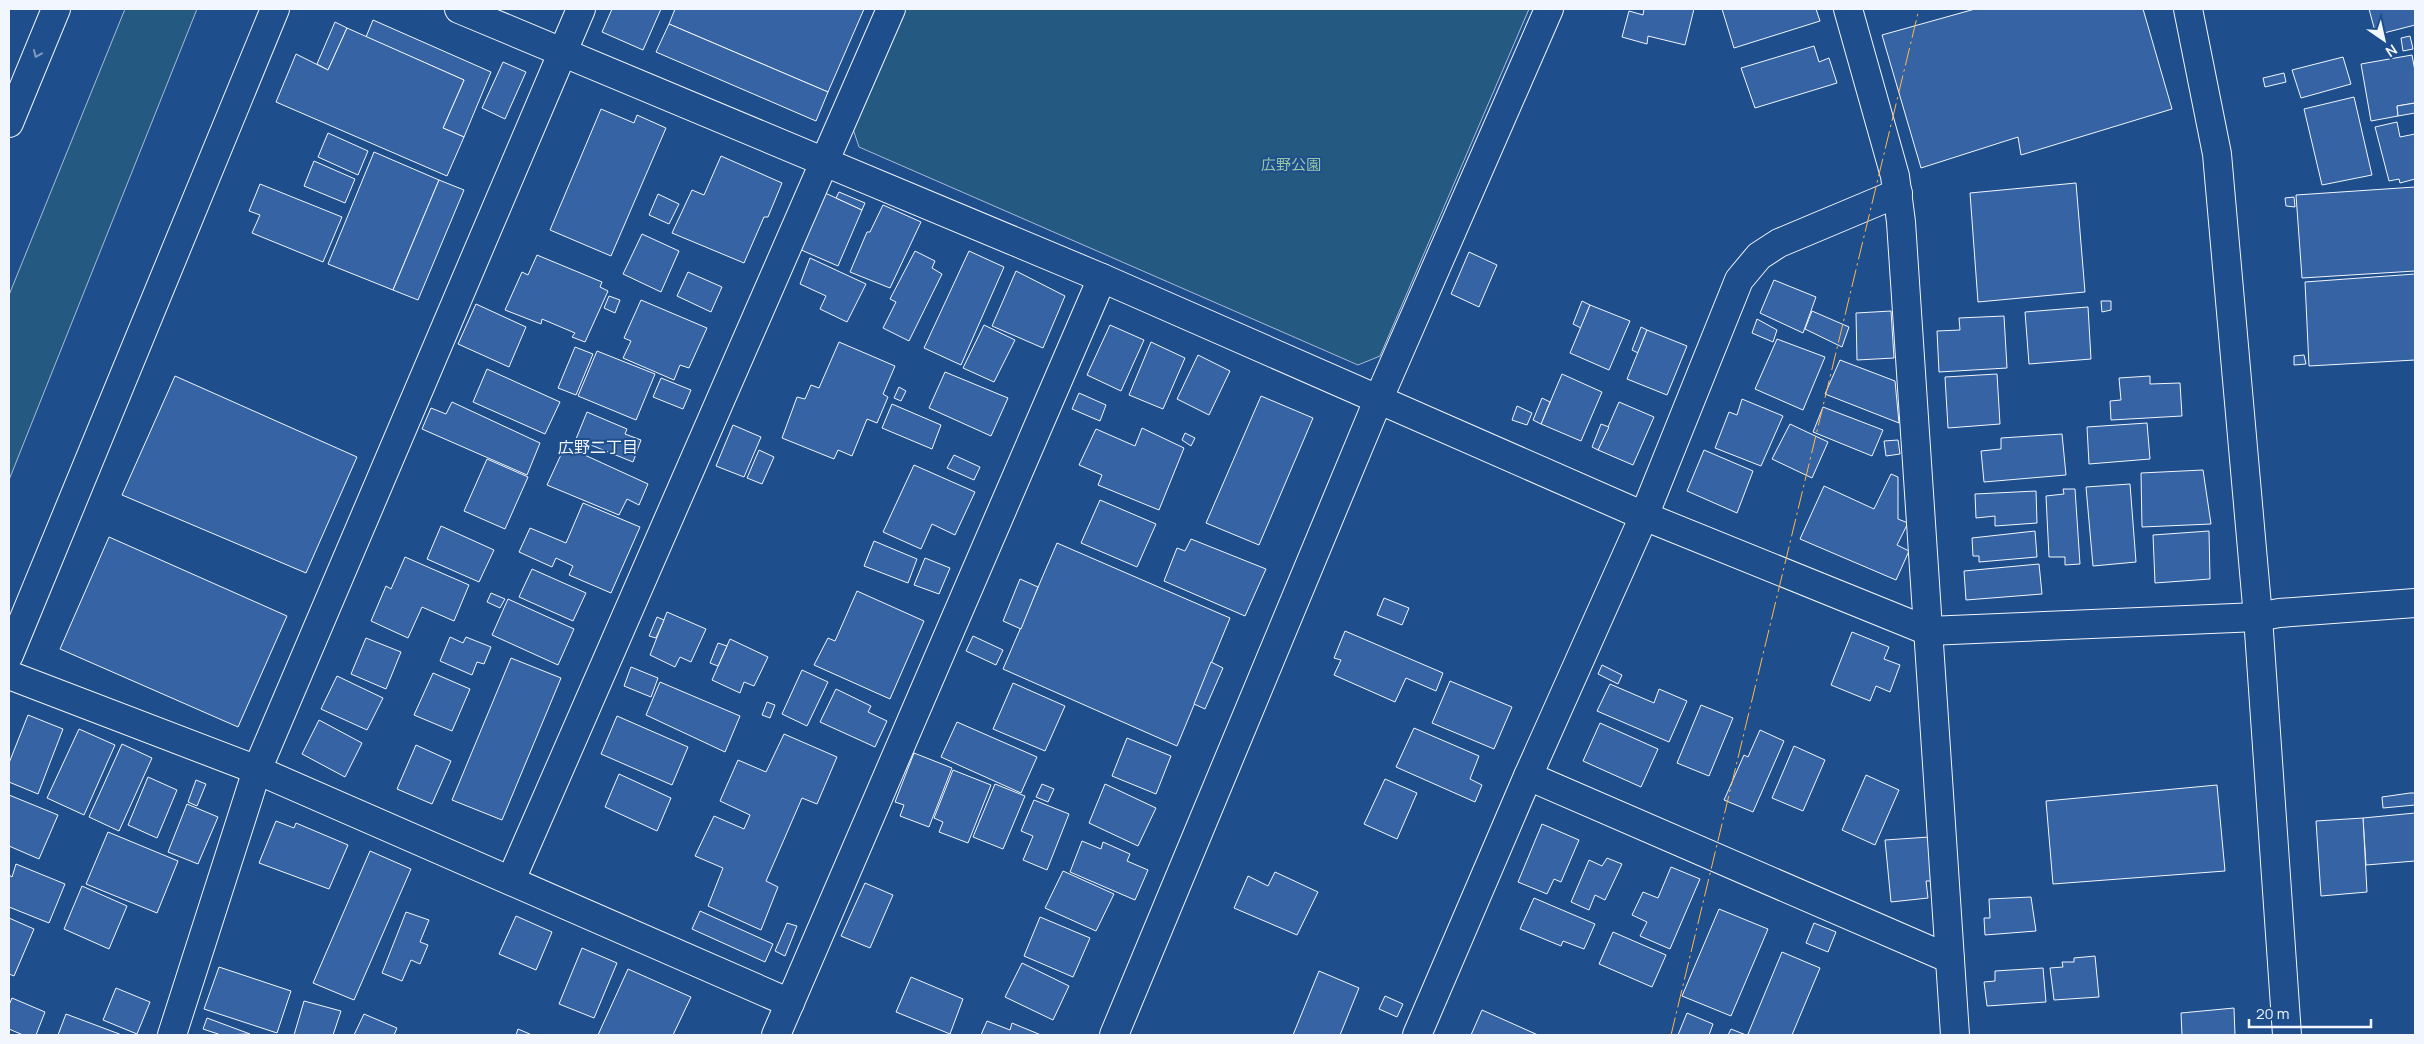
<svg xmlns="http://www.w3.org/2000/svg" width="2424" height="1044" font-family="Manrope,'Noto Sans JP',sans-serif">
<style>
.green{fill:#245a82;stroke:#a8bbd7}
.building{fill:#3563a3;stroke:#f2f6ff}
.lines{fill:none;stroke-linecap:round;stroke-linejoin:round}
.street-casing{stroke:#f2f6ff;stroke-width:30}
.secondary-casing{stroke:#f2f6ff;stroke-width:30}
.highway-casing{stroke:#f2f6ff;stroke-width:30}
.street{stroke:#1f4e8c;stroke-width:28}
.secondary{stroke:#1f4e8c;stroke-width:28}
.highway{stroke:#1f4e8c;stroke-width:28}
.power{stroke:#ffb74d;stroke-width:1;stroke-dasharray:18 4 2.5 4;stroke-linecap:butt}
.oneway{stroke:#7e9ac0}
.labels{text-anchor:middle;stroke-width:4;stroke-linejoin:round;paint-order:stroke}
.park-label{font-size:15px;fill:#97c8a6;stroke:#1f4e8c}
.neighbourhood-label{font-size:16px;fill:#f2f6ff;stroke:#1f4e8c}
</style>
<rect width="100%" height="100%" fill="#1f4e8c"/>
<!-- green -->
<g class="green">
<polygon points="125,9 197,9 9,480 9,295"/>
<polygon points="904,9 1529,9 1380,356 1358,365 859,147 852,126"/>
</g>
<!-- building -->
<g class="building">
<polygon points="612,9 661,9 643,50 602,32"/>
<polygon points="675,9 864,9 828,92 669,24"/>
<polygon points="1644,9 1694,9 1685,45 1648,36 1647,44 1622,37 1629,11 1643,15"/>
<polygon points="1722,9 1816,9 1820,21 1734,48"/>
<polygon points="1975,9 2143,9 2172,109 2021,155 2018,137 1921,168 1882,35"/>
<polygon points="2369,9 2415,9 2415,25 2376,35"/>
<polygon points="373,20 491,72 464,137 443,128 464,80 366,37"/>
<polygon points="335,22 347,28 328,70 317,64"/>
<polygon points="669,24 828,92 816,121 656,52"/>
<polygon points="347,28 464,80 443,128 464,137 447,176 276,102 296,54 328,70"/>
<polygon points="2410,36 2413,49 2403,51 2401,38"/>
<polygon points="1814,46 1819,62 1829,58 1837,83 1755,108 1741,68"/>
<polygon points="2412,55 2415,71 2415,103 2397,106 2398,116 2371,121 2361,64"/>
<polygon points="2343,57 2351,84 2301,98 2292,70"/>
<polygon points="503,62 526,72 505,119 482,108"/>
<polygon points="2284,73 2286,82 2265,87 2263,78"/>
<polygon points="2354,97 2372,175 2322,185 2304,109"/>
<polygon points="2415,103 2415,113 2398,116 2397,106"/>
<polygon points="601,109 634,123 637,115 666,128 611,256 550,230"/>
<polygon points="2397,122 2400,137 2415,134 2415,179 2400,183 2399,179 2389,181 2375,127"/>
<polygon points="328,133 368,151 358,175 318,157"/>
<polygon points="374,152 439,180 393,290 328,264"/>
<polygon points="721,156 782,183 768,217 764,217 744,263 672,233 692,190 704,195"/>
<polygon points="314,161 355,179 345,203 304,186"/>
<polygon points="439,180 464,190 418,300 393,290"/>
<polygon points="2076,183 2085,292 1978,302 1970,193"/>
<polygon points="260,184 342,217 323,262 252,233 260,215 249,211"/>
<polygon points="2415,187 2415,271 2302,278 2296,195"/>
<polygon points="823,192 862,210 838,266 799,249"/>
<polygon points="839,192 865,203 862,210 836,198"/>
<polygon points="658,194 679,204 669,224 649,215"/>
<polygon points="2294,197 2295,207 2286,206 2285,198"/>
<polygon points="883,205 921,222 890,288 850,272 867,232 870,232"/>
<polygon points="642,234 679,251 661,292 623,274"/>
<polygon points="915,251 935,261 932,268 942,274 909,341 883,328 896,302 890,299"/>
<polygon points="969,251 1004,267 961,365 924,348"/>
<polygon points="1469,252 1497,265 1479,307 1451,294"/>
<polygon points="537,255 602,282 600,287 608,291 585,342 572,337 575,333 542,319 541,324 505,310 522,272 528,275"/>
<polygon points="810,258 866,284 847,322 820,309 826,296 800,284"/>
<polygon points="1016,271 1065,296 1043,348 992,326"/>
<polygon points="688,272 722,287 711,312 677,296"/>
<polygon points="2415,274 2415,360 2309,366 2305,282"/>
<polygon points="1774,280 1816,297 1803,333 1760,313"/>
<polygon points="609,296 620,300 615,313 604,308"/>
<polygon points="641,300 707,328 689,368 680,365 674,380 623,358 631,341 624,338"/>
<polygon points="1582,301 1590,305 1581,328 1573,324"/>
<polygon points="2101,301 2111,301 2111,310 2102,312"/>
<polygon points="476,304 526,327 509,367 458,344"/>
<polygon points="1590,305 1630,321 1609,370 1570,353"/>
<polygon points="2088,307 2091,359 2029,364 2025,312"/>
<polygon points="1812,311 1849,327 1842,347 1805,329"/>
<polygon points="1891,311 1894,358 1857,360 1856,313"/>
<polygon points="2004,316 2007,368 1939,372 1937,331 1960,330 1959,318"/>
<polygon points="1757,319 1777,330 1773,342 1752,333"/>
<polygon points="984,325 1015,340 994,382 963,368"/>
<polygon points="1110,325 1144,340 1121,391 1087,375"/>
<polygon points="1641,327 1647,330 1638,353 1632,350"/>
<polygon points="1647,330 1687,346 1667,395 1627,379"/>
<polygon points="1777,339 1825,357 1803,410 1755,389"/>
<polygon points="839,342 895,366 883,394 888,397 877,423 867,419 852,456 838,450 834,459 782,438 797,397 805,399 811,385 819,388"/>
<polygon points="1151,342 1185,358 1163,409 1129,395"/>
<polygon points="575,347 593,354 576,395 558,388"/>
<polygon points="597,351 655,374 636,420 578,396"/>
<polygon points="1198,355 1230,371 1209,415 1177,399"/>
<polygon points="2304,355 2306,364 2294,365 2294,356"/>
<polygon points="1840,360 1895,381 1899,423 1825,394"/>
<polygon points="487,369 560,402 545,434 473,402"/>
<polygon points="945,372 1008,398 991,436 929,408"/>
<polygon points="1562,374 1602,392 1581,441 1541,424"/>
<polygon points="1997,374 2000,424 1948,428 1945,377"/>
<polygon points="175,376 357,457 306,573 122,495"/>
<polygon points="2150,376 2150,384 2180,383 2182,416 2111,420 2110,401 2121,400 2119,378"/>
<polygon points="661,378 691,390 683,409 653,397"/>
<polygon points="899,387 906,391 901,401 894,398"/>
<polygon points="1079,393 1106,405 1100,421 1072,409"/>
<polygon points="1261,396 1313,418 1259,545 1206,523"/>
<polygon points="1542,398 1550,402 1541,424 1533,420"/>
<polygon points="1742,399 1783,416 1761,466 1715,448 1729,412 1737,415"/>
<polygon points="452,402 540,443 527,475 422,429 431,408 446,414"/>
<polygon points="1619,402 1654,417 1633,465 1598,450"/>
<polygon points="892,404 941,425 932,449 882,428"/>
<polygon points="1517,406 1532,413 1527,425 1512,420"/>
<polygon points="1823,407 1883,430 1872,456 1813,432"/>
<polygon points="587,412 627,429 625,434 641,440 633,462 576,439"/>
<polygon points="2147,423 2150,459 2089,464 2087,427"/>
<polygon points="1601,424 1609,427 1598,450 1592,447"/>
<polygon points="1790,424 1828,442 1812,478 1772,459"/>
<polygon points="733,425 761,437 744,477 716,466"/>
<polygon points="1142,428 1184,448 1159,510 1098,485 1102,475 1079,465 1096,429 1135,446"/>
<polygon points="1185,433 1195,438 1191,446 1182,440"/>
<polygon points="2062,434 2066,475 1984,482 1981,451 2001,449 2001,438"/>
<polygon points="1898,440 1900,454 1886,456 1884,441"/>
<polygon points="565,446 648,484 639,505 627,499 619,515 547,485"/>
<polygon points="759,450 774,457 762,484 747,478"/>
<polygon points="1704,450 1753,471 1737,513 1687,491"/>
<polygon points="954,455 980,467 974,480 947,468"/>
<polygon points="487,459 528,477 505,529 464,511"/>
<polygon points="914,465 975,492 955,535 932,524 921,549 883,532"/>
<polygon points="2203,470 2211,524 2142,527 2141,473"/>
<polygon points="1891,474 1898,477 1898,519 1908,523 1897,545 1909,551 1896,580 1800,539 1824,486 1874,509"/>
<polygon points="2130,484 2136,562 2093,566 2086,487"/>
<polygon points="2063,489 2075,489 2080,564 2065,565 2065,557 2049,557 2046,496 2064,494"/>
<polygon points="2036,491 2037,523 1995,526 1995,516 1976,518 1975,494"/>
<polygon points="1100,500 1156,524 1137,567 1081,543"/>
<polygon points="583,503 640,527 611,593 569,575 573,566 556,558 552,567 519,552 530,528 566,543"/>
<polygon points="441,526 494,550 479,582 427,559"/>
<polygon points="2035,531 2037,557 1979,562 1979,556 1973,556 1972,538"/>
<polygon points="2209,531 2210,579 2155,583 2153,535"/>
<polygon points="109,537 287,616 238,727 60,649"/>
<polygon points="1191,539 1266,569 1245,616 1164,581 1177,548 1185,551"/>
<polygon points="874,541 917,559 908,583 864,566"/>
<polygon points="1057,543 1230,618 1177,746 1003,669"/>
<polygon points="405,557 469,585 454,621 422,607 408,638 371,621 386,586 391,589"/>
<polygon points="925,558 950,568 939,594 914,585"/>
<polygon points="2039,564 2042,594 1966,600 1964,571"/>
<polygon points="532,569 586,593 573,621 519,597"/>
<polygon points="1020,579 1038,587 1021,629 1003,621"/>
<polygon points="857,591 924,621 890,699 814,665 828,638 835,641"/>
<polygon points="491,593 505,599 500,608 487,602"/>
<polygon points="1384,598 1409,608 1402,625 1377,615"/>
<polygon points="508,599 574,629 558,665 492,635"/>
<polygon points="667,612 706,629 691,662 680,657 675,667 650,655"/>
<polygon points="657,617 664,620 656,638 649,636"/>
<polygon points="1345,631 1443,673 1436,691 1406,678 1395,702 1334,675 1341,660 1334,658"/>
<polygon points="1852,632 1889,647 1884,659 1900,665 1890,692 1876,686 1870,701 1831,685"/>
<polygon points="973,636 1003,650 996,665 966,651"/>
<polygon points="450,637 463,643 466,637 491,647 484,664 477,662 472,675 440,661"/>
<polygon points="366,638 401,652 386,689 351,674"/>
<polygon points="730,639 768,657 754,686 744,682 740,693 712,680"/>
<polygon points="718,643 727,646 718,666 710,663"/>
<polygon points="511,658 561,678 502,820 452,800"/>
<polygon points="1211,662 1223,668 1205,709 1194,704"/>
<polygon points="1602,665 1622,675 1618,684 1598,674"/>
<polygon points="631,667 658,678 651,697 624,686"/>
<polygon points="802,670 828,682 807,726 782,714"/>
<polygon points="433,673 470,689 452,731 414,715"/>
<polygon points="337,676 383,698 367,730 321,709"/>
<polygon points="1450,681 1512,707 1494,749 1432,723"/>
<polygon points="660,682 740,716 725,752 646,715"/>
<polygon points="1013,683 1065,706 1045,751 993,729"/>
<polygon points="1610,684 1654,703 1659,689 1687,701 1669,742 1597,711"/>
<polygon points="836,689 871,706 868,712 887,721 875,747 820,722"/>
<polygon points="767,702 775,705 770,718 762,715"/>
<polygon points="1701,705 1733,718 1709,776 1677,763"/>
<polygon points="28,715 63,729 38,794 9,782 9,763"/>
<polygon points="617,716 688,747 672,785 601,754"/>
<polygon points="319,720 362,743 345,777 302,754"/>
<polygon points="957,722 1037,757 1021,793 941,757"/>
<polygon points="1600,723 1658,749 1641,787 1583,761"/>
<polygon points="1414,728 1479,756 1470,779 1482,785 1475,802 1396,767"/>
<polygon points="79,729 115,745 84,815 47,798"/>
<polygon points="1760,730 1784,741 1753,812 1724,800 1744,755 1748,757"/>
<polygon points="784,734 837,757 817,804 802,798 766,881 778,887 761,930 708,906 723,868 695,856 714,816 744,829 750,815 720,801 738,760 766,772"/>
<polygon points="1127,738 1171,756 1156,794 1112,776"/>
<polygon points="122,744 152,758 119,831 89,817"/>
<polygon points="416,745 451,761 432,804 397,789"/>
<polygon points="1794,746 1825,760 1803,811 1772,798"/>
<polygon points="914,753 952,768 929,827 900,816 904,805 895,802"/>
<polygon points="953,770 991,785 968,843 939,832 943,822 934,818"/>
<polygon points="619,774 671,798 657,831 605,807"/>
<polygon points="1866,775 1899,790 1875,845 1842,830"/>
<polygon points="148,777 177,790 157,838 128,825"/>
<polygon points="1385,779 1417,793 1397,839 1364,824"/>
<polygon points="196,780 206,784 197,806 188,802"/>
<polygon points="995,784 1025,796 1003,849 973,837"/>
<polygon points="1042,784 1054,789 1048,802 1036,797"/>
<polygon points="1105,784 1156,808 1138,846 1089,823"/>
<polygon points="2217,785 2225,871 2053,884 2046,801"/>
<polygon points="2410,793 2415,793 2415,805 2383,808 2382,797"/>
<polygon points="9,795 58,815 39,859 9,846"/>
<polygon points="1034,800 1069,814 1047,870 1023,860 1033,836 1021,831"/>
<polygon points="187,804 218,817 198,864 168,852"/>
<polygon points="2415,813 2415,861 2366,865 2363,818"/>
<polygon points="2363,818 2367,892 2321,896 2316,821"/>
<polygon points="276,821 294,828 296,823 348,845 329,889 259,863"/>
<polygon points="1542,824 1579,840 1561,882 1554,879 1547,894 1518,882"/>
<polygon points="108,832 178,861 157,913 86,884"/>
<polygon points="1929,837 1933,881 1926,881 1928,898 1891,902 1885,840"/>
<polygon points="1082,841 1101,849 1103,842 1130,854 1127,861 1148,870 1135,900 1070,872"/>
<polygon points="370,851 411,869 354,1000 313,983"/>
<polygon points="1607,858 1622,864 1605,900 1595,895 1589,910 1571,902 1589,860 1602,866"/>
<polygon points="16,864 65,884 49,923 9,907 9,875 12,877"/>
<polygon points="1671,867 1700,879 1670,949 1640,936 1647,922 1632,915 1643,892 1658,898"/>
<polygon points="1063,871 1114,894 1096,931 1045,908"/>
<polygon points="1275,872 1318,892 1297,935 1234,908 1248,876 1268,886"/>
<polygon points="865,883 893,895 870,948 841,936"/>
<polygon points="82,886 127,906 109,949 64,929"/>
<polygon points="2031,897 2036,931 1985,935 1984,918 1990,918 1989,899"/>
<polygon points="1534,898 1595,924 1584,949 1563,941 1561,946 1520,929"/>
<polygon points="1719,909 1768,929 1731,1016 1682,996"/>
<polygon points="700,911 773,944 765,962 692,929"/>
<polygon points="406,912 429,920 420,942 428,945 420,964 411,960 402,981 382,973"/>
<polygon points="516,916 552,932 536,970 499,954"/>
<polygon points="1040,917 1090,938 1073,977 1024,956"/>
<polygon points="9,918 34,929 14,976 9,974"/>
<polygon points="787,923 797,926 785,956 775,951"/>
<polygon points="1814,923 1836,932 1828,952 1806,943"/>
<polygon points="1613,932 1666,955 1652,987 1599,964"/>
<polygon points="582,948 617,963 594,1018 559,1004"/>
<polygon points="1782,952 1820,968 1792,1035 1751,1035 1748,1034"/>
<polygon points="2095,956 2099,997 2054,1000 2050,968 2063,967 2062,962 2074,962 2074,958"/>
<polygon points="1022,963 1069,986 1053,1020 1005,997"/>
<polygon points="219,967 291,991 277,1033 204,1009"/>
<polygon points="2043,968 2046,1002 1987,1006 1984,982 1995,981 1995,971"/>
<polygon points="628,969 691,997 673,1035 598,1035"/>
<polygon points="1319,971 1359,988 1340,1035 1293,1035"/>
<polygon points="911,977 963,999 950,1034 896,1012"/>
<polygon points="116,988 150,1002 137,1034 103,1020"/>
<polygon points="1385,996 1403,1004 1397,1017 1379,1009"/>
<polygon points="12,998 45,1012 36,1035 23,1035 9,1029 9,1005"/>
<polygon points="304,1001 341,1011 333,1035 294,1035"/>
<polygon points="2234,1008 2235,1035 2182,1035 2181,1013"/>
<polygon points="1482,1010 1538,1035 1471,1035"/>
<polygon points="1687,1013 1713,1024 1709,1035 1678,1035"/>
<polygon points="66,1014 122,1035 58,1035"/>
<polygon points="364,1014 397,1028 394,1035 354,1035"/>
<polygon points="207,1018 250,1034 221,1035 203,1029"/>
<polygon points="987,1021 1010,1030 1012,1023 1041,1035 981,1035"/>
<polygon points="518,1029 532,1035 516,1035"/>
<polygon points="1731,1029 1746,1035 1728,1035"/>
</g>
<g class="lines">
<defs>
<g id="street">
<polyline points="459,9 1102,278 1644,516 1928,631 2258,617 2279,613 2415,603"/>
<polyline points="1848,9 1895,176 1901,222 1955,1035"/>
<polyline points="9,655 275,9"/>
<polyline points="9,675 257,770 790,1003"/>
<polyline points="1528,776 1950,959"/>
<polyline points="511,880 891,9"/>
<polyline points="172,1035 257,770 581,9"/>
<polyline points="776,1035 1102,278"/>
<polyline points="1114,1035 1379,398 1549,9"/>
<polyline points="1417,1035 1528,776 1644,516 1739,280 1759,256 1779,243 1898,193"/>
</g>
<polyline id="secondary" points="2188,9 2217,154 2258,617 2287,1035"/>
<polyline id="highway" points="9,123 56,9"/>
</defs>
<!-- street casing -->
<use href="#street" class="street-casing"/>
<!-- secondary casing -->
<use href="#secondary" class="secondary-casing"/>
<!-- highway casing -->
<use href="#highway" class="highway-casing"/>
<!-- street -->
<use href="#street" class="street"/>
<!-- secondary -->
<use href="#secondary" class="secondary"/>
<!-- highway -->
<use href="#highway" class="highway"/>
<!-- power -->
<polyline class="power" points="1671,1035 1919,9"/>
</g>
<!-- one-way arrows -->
<defs><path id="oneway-chevron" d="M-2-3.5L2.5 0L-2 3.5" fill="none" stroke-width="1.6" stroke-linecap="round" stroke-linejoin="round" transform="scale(1.25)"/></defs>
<use class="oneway" href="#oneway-chevron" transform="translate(37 54) rotate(112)"/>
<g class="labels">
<!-- park labels -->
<g class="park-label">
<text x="1291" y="170">広野公園</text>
</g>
<!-- neighbourhood labels -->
<g class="neighbourhood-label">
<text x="598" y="453">広野二丁目</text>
</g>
</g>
<!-- border -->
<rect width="2424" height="1044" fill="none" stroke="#f2f6ff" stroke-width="20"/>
<!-- north arrow -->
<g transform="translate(2384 40) rotate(146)" stroke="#1f4e8c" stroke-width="4" paint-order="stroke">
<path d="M0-4L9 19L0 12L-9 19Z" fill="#f2f6ff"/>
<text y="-8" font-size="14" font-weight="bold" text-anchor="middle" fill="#f2f6ff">N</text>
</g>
<!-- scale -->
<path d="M2249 1019v8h122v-8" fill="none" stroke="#f2f6ff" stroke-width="2.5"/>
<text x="2256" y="1019" font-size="15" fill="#f2f6ff" stroke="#1f4e8c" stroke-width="4" paint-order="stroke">20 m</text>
</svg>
